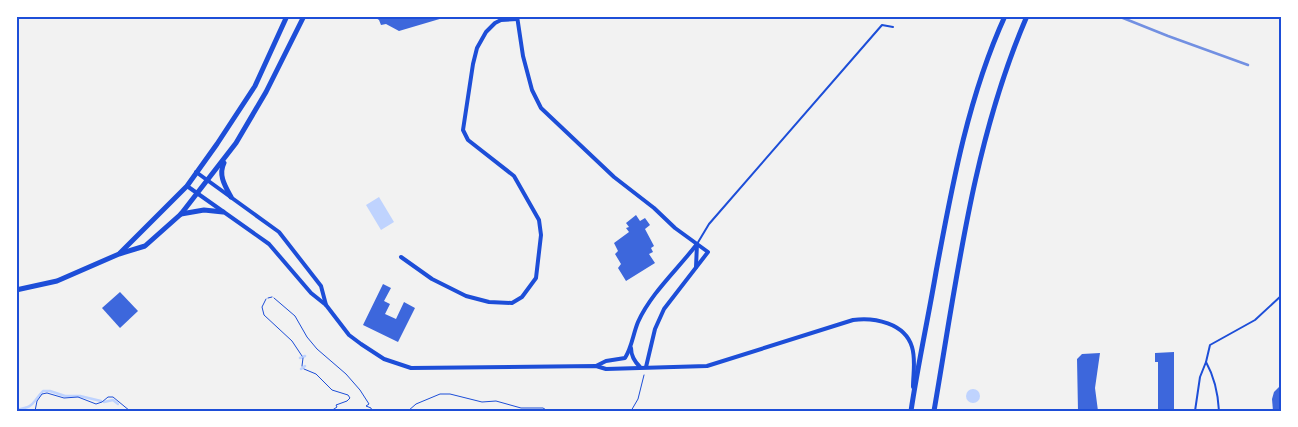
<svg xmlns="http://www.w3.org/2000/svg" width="1298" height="427" font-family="Roboto,sans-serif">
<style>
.water{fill:#bfd3fe}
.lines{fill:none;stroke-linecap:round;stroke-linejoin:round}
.stream{stroke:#bfd3fe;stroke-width:2.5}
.building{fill:#3d67dc}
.path{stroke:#1d4ed8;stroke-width:1}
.service{stroke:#1d4ed8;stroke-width:2}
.minor{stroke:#1d4ed8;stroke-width:4}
.tertiary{stroke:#1d4ed8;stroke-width:5}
.rail{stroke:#7290e2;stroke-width:2.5}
.neatline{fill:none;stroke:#1d4ed8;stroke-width:2}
</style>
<rect width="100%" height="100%" fill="#f2f2f2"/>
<!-- water -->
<g class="water">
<polygon points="379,197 394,222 381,230 366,205"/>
<circle cx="973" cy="396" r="7"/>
</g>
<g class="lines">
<!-- stream -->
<g class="stream">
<polyline points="300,358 305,356"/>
<polyline points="301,369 305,366"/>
<polyline points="104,402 113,400 118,404"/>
<path d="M16,410C36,406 30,405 43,391H50L65,396H80L101,401"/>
</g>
</g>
<!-- building -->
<g class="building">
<polygon points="373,16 444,16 443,18 399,31 386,24 381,25 379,20"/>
<polygon points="636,215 640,221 645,218 650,225 645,229 654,246 651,248 653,252 649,254 655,263 626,281 618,268 621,264 615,254 618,251 614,243 629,232 626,228 629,227 626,223"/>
<polygon points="383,284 391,288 384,301 390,304 385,314 396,319 404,302 415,308 398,342 363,325"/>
<polygon points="120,292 138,311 120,328 102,308"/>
<polygon points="1174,352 1174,411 1158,411 1158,362 1155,362 1155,353"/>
<polygon points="1100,353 1095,388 1098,411 1078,411 1077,359 1082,354"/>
<polygon points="1282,384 1282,411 1273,411 1272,399 1274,392"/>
</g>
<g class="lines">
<!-- path -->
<g class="path">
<polyline points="268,298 272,297"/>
<polyline points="274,298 295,316 307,337 317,349 346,374 360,390 369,404 366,406 371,408 372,411"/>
<polyline points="266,299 262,307 264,315 292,341 302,356"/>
<polyline points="302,366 303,358"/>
<polyline points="304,369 316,374 332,390 348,395 350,398 347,401 336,405 337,407 331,411"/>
<polyline points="35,411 37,401 42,394 47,393 64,398 78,397 96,404 102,402 108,397 113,397 130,411"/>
<polyline points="408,411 416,404 440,394 450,394 482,402 496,401 521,408 543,408 548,411"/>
<polyline points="631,411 638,399 644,375"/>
</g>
<!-- service -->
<g class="service">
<polyline points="697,244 709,224 882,25 893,27"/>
<polyline points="1206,362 1210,345 1255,320 1282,295"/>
<path d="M1195,411L1200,377L1206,362C1215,378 1218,393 1219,411"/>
</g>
<!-- minor -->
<g class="minor">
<polyline points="517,16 523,56 532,90 541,108 614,177 654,208 675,228 708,252 664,309 655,329 646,367"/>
<polyline points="196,172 279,232 321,286 326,305"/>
<path d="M187,186L269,244L311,293L326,305L349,335L361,344L384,359L411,368L596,366L606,369L707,366L853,320C874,317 905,323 912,347C916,360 913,374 913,387"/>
<polyline points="401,257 432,279 466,296 489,302 512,303 522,297 536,278 541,235 539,220 514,176 468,140 463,130 473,64 477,48 486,32 495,23 501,20 517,19"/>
<polyline points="696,267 697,244"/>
<path d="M631,348C631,356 634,361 640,367"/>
<path d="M596,366L606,361L625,358C632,347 633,334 638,322C651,293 678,269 697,244"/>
</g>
<!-- tertiary -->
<g class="tertiary">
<path d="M224,163C218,175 225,186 231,197"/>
<polyline points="181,214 204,210 223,212"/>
<polyline points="120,253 187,186 217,144 255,86 287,16"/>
<polyline points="16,290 57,281 119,254 145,246 181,214 236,143 266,92 304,16"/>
<path d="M911,411C918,364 928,319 936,272C952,186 968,97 1005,16"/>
<path d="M934,411C957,278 973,141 1027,16"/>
</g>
<!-- rail -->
<polyline class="rail" points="1118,16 1168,36 1248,65"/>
</g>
<!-- border -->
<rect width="1298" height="427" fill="none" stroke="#ffffff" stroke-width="35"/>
<rect x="18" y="18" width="1262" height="392" class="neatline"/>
</svg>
